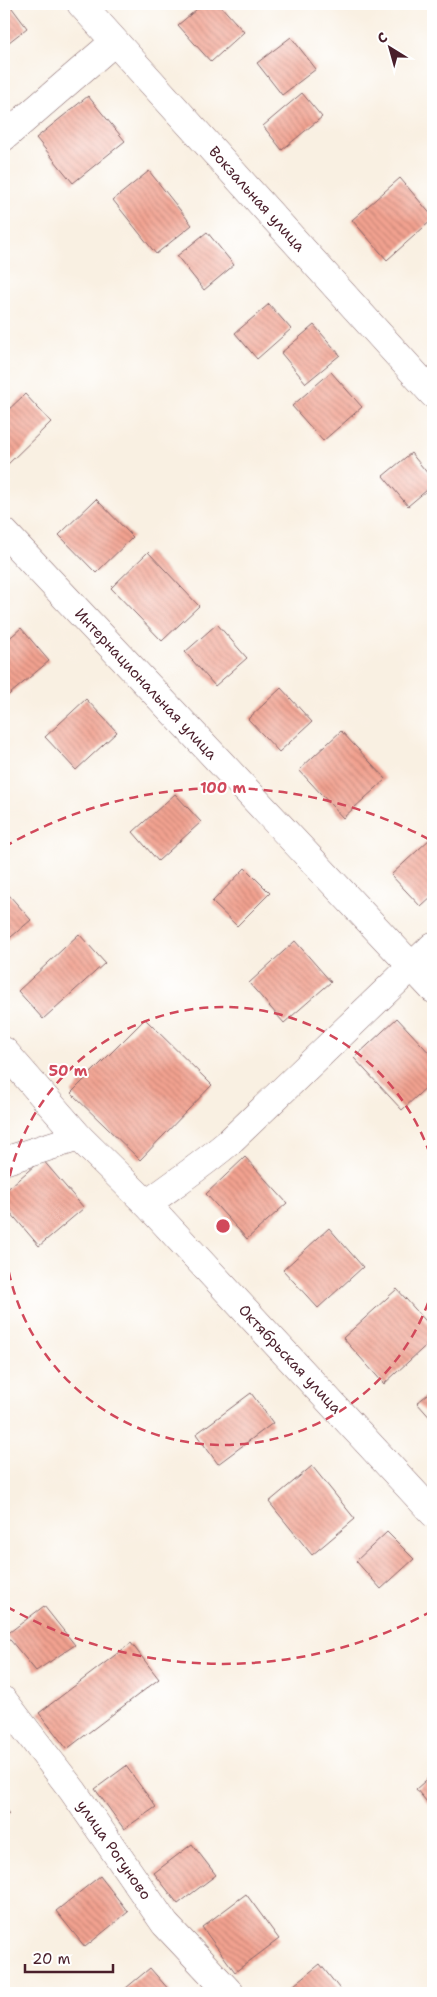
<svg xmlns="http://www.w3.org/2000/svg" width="437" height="1997" font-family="'Shantell Sans',sans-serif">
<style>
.building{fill:url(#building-back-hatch)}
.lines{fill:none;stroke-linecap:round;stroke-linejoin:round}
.minor-casing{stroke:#87686b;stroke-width:29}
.tertiary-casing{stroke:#87686b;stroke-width:29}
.minor{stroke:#fff;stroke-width:28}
.tertiary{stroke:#fff;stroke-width:28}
.ring{fill:none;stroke:#d1495b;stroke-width:2.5;stroke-dasharray:9 6}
.labels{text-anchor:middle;stroke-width:4;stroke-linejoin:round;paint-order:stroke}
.street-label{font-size:15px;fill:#4a1f2b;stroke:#fff}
.centre{fill:#d1495b;stroke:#fff;stroke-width:2.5}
.ring-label{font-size:15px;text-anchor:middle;font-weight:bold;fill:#d1495b;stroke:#fff;stroke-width:4;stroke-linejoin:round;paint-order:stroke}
</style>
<defs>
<pattern id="building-back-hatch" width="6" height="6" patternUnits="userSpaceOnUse" patternTransform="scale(1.25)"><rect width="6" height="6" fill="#f2a290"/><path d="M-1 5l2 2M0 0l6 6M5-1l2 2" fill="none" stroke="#c68376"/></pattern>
</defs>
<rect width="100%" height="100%" fill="#fff"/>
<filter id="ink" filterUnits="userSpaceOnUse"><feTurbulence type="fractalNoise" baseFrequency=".02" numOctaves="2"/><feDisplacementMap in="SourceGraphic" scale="10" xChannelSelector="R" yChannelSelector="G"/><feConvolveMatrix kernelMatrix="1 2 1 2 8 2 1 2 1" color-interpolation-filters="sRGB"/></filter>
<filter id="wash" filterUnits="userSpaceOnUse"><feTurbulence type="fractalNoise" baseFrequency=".0096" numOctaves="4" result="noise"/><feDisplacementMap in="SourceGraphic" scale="20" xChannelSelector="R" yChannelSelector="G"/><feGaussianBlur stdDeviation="1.12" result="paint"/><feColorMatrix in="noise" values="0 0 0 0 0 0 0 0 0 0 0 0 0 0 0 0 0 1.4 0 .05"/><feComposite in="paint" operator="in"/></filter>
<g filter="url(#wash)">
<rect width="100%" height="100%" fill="#f9f0e2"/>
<g id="blocks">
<!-- building -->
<g class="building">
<polygon points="4,4 9,4 27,28 4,46"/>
<polygon points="203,4 219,4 244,32 211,62 178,25"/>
<polygon points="291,37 316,69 282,95 257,63"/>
<polygon points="302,93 322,117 282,150 263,126"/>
<polygon points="88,96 125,141 73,183 36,138"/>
<polygon points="149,171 192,225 156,254 113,200"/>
<polygon points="400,178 433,217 433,219 387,260 352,220"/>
<polygon points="207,232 234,265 204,290 177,256"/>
<polygon points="269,304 291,329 257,359 235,333"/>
<polygon points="314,325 340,355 306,383 281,353"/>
<polygon points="331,372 362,407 323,441 292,406"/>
<polygon points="25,394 51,422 4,468 4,414"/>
<polygon points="411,453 433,480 433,485 408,506 383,476"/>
<polygon points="96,499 133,537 96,573 59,535"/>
<polygon points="148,552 199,606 162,641 111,588"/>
<polygon points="217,624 247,658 215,686 185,652"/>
<polygon points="21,628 49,661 4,699 4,643"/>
<polygon points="281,688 312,722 279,752 248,719"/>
<polygon points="86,699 117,732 76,770 45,737"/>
<polygon points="341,731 386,779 343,818 299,770"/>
<polygon points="175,794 201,822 158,861 133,832"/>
<polygon points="432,837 433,896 421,907 391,875"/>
<polygon points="245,868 270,893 237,926 212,902"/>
<polygon points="9,895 31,920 4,943 4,899"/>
<polygon points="79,934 105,963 43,1019 18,991"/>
<polygon points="295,941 331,982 284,1023 249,983"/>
<polygon points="397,1018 433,1057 433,1081 402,1110 354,1058"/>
<polygon points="145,1019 212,1085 140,1160 71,1093"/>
<polygon points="245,1157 287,1203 247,1239 206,1194"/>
<polygon points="42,1159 84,1208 39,1246 4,1205 4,1192"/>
<polygon points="329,1228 363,1267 318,1308 283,1270"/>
<polygon points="397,1289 433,1329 433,1339 384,1384 343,1338"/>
<polygon points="433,1390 433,1421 417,1403"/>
<polygon points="251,1393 273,1423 218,1464 196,1434"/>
<polygon points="312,1466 355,1519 312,1555 269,1502"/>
<polygon points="387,1532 414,1559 381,1589 356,1561"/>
<polygon points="44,1606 75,1645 36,1671 6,1635"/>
<polygon points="131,1643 159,1679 67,1749 39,1713"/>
<polygon points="126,1766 156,1807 124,1829 95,1789"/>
<polygon points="433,1774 433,1809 416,1789"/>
<polygon points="4,1807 9,1814 4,1818"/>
<polygon points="192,1844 216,1875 178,1904 154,1873"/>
<polygon points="100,1876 128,1912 85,1947 56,1911"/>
<polygon points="246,1894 279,1939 235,1972 202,1927"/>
<polygon points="320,1964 343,1993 284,1993"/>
<polygon points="150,1968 170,1991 168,1993 120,1993"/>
</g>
</g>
</g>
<g filter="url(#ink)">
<use href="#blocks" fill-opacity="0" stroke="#87686b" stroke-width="1"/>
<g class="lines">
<defs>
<g id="minor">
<polyline points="81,4 433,394"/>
<polyline points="4,137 114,42"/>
<polyline points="4,532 433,989"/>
<polyline points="4,1051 79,1137"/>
<polyline points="147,1204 433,1513"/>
<polyline points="4,1701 73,1791 165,1924 230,1993"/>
</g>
<path id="tertiary" d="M4,1161L79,1137L147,1204C174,1184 202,1165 228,1143L433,946"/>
</defs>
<!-- minor casing -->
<use href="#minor" class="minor-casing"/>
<!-- tertiary casing -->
<use href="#tertiary" class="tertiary-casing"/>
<!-- minor -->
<use href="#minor" class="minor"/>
<!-- tertiary -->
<use href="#tertiary" class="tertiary"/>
</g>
</g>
<!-- distance rings -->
<g class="ring">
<path d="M433 1288A219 219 0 1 1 433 1164"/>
<path d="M432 1611A438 438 0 0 1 4 1605M4 847A438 438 0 0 1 432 841"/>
</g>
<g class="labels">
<!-- street labels -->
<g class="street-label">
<text transform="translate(257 199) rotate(48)" y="5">Вокзальная улица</text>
<text transform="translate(146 684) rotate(47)" y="5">Интернациональная улица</text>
<text transform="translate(290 1359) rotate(47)" y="5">Октябрьская улица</text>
<text transform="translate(114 1850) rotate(55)" y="5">улица Рогуново</text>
</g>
</g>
<circle cx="223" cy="1226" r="8" class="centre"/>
<g class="ring-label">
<text x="223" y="793">100 m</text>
<text x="68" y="1076">50 m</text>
</g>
<!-- margin -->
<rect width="437" height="1997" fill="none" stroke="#fff" stroke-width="20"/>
<!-- north arrow -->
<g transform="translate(390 48) rotate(323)" stroke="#ffffff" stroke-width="4" paint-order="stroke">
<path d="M0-4L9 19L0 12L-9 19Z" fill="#4a1f2b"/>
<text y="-8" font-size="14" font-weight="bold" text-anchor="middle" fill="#4a1f2b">С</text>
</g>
<!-- scale -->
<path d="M25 1964v8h88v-8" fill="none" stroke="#4a1f2b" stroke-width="2.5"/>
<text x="32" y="1964" font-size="15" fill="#4a1f2b" stroke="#ffffff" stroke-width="4" paint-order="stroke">20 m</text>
</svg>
